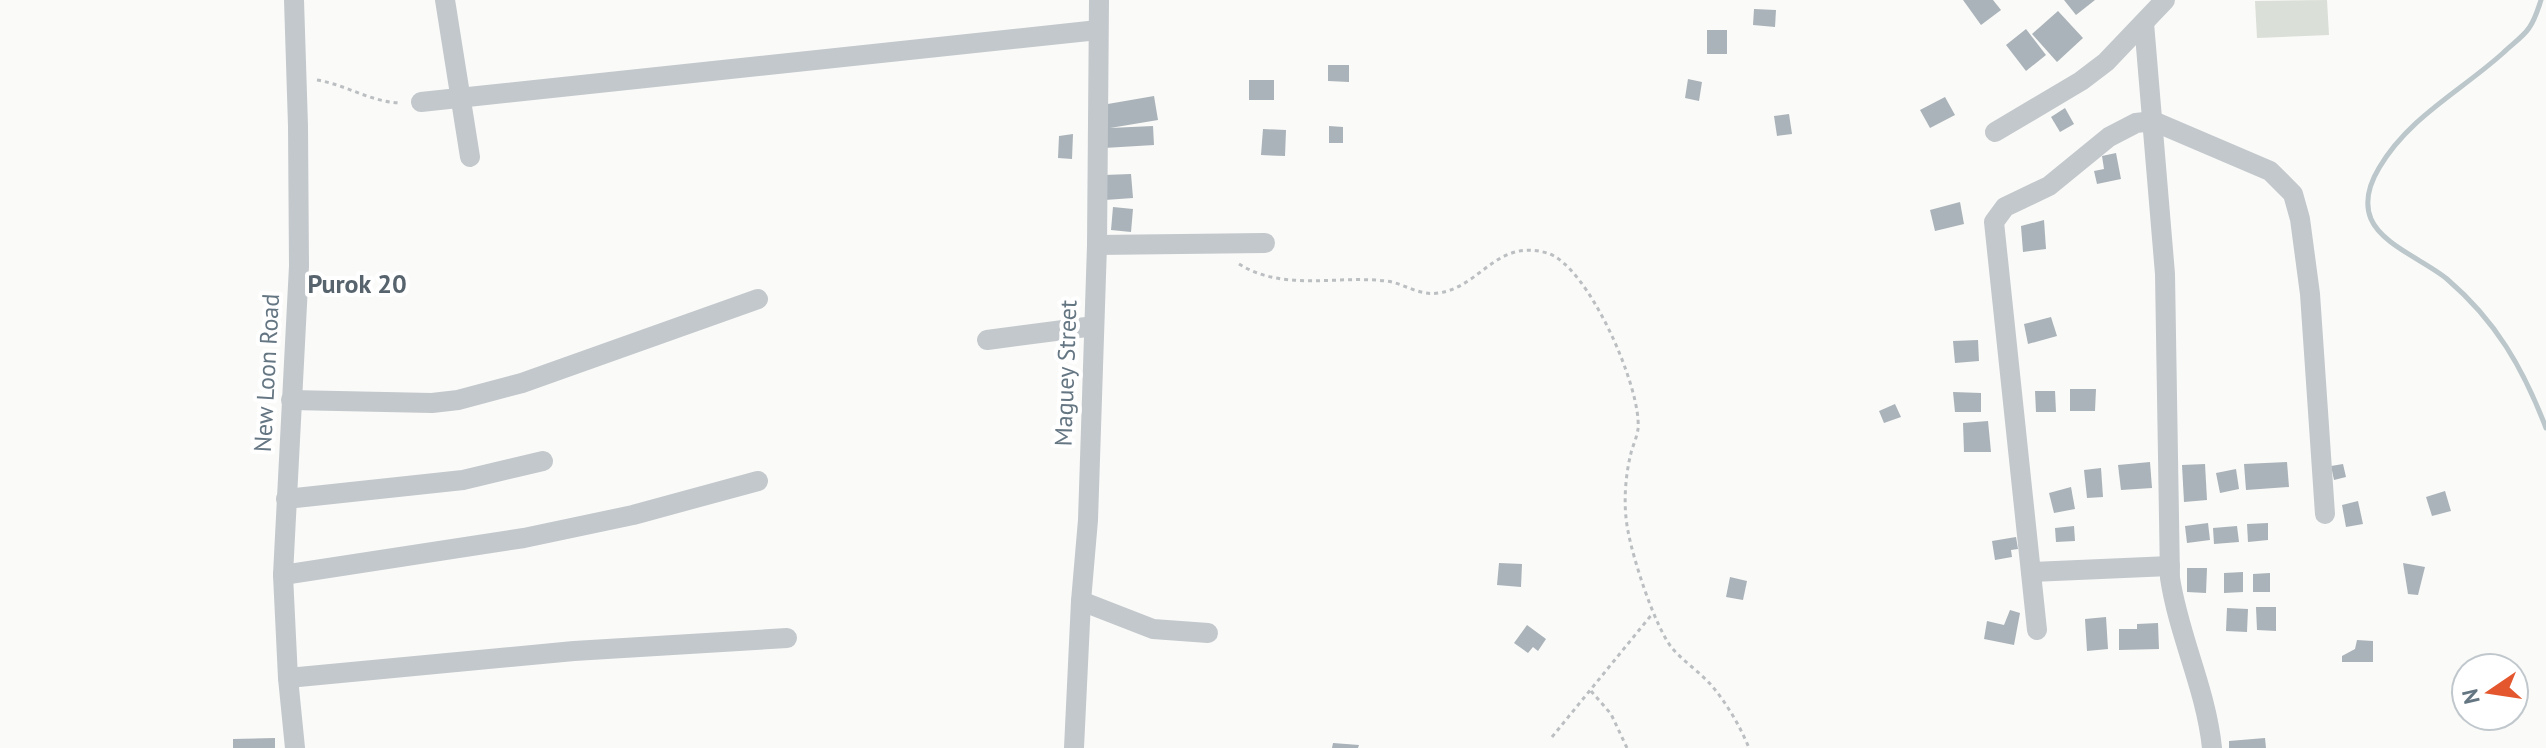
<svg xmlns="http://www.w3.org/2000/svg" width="2546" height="748" font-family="'PT Sans',sans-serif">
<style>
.garden{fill:#dadfd7}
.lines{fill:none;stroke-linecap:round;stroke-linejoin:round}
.stream{stroke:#bbc7cb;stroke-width:5}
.building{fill:#aab3b9}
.path{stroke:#bbbfc2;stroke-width:3;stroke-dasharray:4 4;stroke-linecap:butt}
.minor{stroke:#c3c8cc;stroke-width:20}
.labels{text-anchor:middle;stroke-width:8;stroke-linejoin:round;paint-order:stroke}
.street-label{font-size:24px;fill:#657683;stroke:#fff}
.neighbourhood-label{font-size:26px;font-weight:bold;fill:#57646e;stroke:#fff}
</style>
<rect width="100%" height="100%" fill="#fafaf8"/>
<!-- garden -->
<polygon class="garden" points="2327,0 2329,35 2257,38 2255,1"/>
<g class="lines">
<!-- stream -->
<path class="stream" d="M2541,0C2538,9 2535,20 2529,28C2523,37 2511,45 2503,53C2461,91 2409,117 2379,168C2370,183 2364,202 2371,219C2382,245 2426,261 2447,279C2496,321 2523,368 2546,428"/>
</g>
<!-- building -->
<g class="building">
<polygon points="1963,0 1993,0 2001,10 1981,25"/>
<polygon points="2064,0 2095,0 2076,15"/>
<polygon points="1754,9 1776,10 1775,27 1753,25"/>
<polygon points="2058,11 2083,38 2057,62 2032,34"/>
<polygon points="2026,29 2046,55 2026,71 2006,45"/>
<rect x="1707" y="30" width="20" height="24"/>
<polygon points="1328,65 1349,65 1349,82 1328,81"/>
<polygon points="1688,79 1702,82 1699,101 1685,98"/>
<rect x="1249" y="80" width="25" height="20"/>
<polygon points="1154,96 1158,120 1110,128 1153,126 1154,145 1104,148 1102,105"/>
<polygon points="1945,97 1955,115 1930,128 1920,110"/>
<polygon points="2065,108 2074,124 2060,132 2051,117"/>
<polygon points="1789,114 1792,134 1777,136 1774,116"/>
<polygon points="1329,126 1343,127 1343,143 1329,143"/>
<polygon points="1263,129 1286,130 1285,156 1261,155"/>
<polygon points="1073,134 1072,159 1058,158 1059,136"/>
<polygon points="2116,153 2121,179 2097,184 2094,171 2104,169 2102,156"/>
<polygon points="1131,174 1133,198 1105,200 1104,175"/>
<polygon points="1960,202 1964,224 1935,231 1930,210"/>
<polygon points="1113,207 1133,209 1131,232 1111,230"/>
<polygon points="2044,220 2046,249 2023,252 2021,226"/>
<polygon points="2051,317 2057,336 2028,344 2024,324"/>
<polygon points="1978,340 1979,361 1955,363 1953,341"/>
<polygon points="2070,389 2096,389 2095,411 2070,411"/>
<polygon points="2035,391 2055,391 2056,412 2036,412"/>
<polygon points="1953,392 1981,393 1981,412 1955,412"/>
<polygon points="1895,404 1901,417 1884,423 1879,411"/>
<polygon points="1988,421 1991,452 1964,452 1963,423"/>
<polygon points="2150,462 2152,488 2121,490 2118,465"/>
<polygon points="2287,462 2289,487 2246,490 2244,464"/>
<polygon points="2205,464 2207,500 2184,502 2182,465"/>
<polygon points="2343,464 2346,477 2334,480 2331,466"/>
<polygon points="2101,468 2103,497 2087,498 2084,470"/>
<polygon points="2236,469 2239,489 2220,493 2216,473"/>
<polygon points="2071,487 2075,509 2054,513 2049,493"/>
<polygon points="2445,491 2451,511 2432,516 2426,497"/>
<polygon points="2358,501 2363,524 2346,527 2342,505"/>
<polygon points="2208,523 2210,540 2187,543 2185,526"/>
<polygon points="2268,523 2268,540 2248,542 2247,524"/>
<polygon points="2074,526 2075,541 2056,542 2055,528"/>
<polygon points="2237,526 2239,542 2214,544 2213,528"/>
<polygon points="2016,537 2018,549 2011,550 2012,557 1995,560 1992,541"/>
<polygon points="1499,563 1522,564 1521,587 1497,585"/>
<polygon points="2403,563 2425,567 2418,595 2408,594"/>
<polygon points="2187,568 2207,568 2206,593 2187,592"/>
<polygon points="2243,572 2243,592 2224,593 2224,573"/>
<polygon points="2270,573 2270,592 2253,592 2253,574"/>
<polygon points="1730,577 1747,581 1743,600 1726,597"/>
<polygon points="2256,607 2276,607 2276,631 2257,630"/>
<polygon points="2227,608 2248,609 2247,632 2226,631"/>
<polygon points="2010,610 2020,613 2014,645 1984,639 1987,621 2004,625"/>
<polygon points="2106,617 2108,649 2087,651 2085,619"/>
<polygon points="2158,623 2159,649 2119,650 2119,629 2137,629 2137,624"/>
<polygon points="1527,625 1546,639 1538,651 1533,647 1528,653 1514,643"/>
<polygon points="2357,640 2373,641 2373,662 2342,662 2342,656 2355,649"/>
<polygon points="275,738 275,748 233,748 233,739"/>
<polygon points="2265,738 2266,748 2229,748 2229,741"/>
<polygon points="1333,743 1359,745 1358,748 1332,748"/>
</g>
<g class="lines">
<!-- path -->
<g class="path">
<path d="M317,80C347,85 370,102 401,103"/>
<path d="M1239,264C1284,292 1336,275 1386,281C1404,283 1418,296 1438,293C1480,288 1496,238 1547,253C1588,265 1642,389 1638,429C1637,437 1633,445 1631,453C1625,477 1623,506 1628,531C1633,559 1655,627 1672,648C1684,662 1700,672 1712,686C1727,704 1740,726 1749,748"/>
<polyline points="1591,691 1611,714 1627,748"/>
<polyline points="1552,737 1653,613"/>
</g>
<!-- minor -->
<g class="minor">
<polyline points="294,0 298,126 299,266 283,575 288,678 295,748"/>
<polyline points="445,0 470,157"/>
<path d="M2144,23L2165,274L2170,578C2179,637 2206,689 2212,748"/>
<polyline points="421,102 1098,30"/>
<polyline points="1995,132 2081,81 2106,62 2165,0"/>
<polyline points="1097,245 1265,243"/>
<polyline points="987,340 1094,326"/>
<polyline points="291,400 432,403 458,400 522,383 758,299"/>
<polyline points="286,499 463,480 543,461"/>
<polyline points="2031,572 2170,566"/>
<polyline points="283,575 524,538 633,515 758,481"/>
<polyline points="1081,601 1153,629 1208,633"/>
<polyline points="2037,630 1994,222 2005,207 2049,186 2109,137 2136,123 2153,121 2270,171 2293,194 2300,219 2310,294 2325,514"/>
<polyline points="288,678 574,651 787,638"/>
<polyline points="1074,748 1081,601 1088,520 1097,245 1099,0"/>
</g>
</g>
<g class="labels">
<!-- street labels -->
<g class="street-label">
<text transform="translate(267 373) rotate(-87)" y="8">New Loon Road</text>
<text transform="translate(1066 373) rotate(-88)" y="8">Maguey Street</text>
</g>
<!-- neighbourhood labels -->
<g class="neighbourhood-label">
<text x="357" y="293">Purok 20</text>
</g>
</g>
<!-- north arrow -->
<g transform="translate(2490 692) rotate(257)"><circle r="38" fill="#ffffff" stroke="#c1c8cd" stroke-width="2"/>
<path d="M0-6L14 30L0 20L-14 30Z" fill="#e4572e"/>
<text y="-12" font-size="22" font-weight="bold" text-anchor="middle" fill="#657683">N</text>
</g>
</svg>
